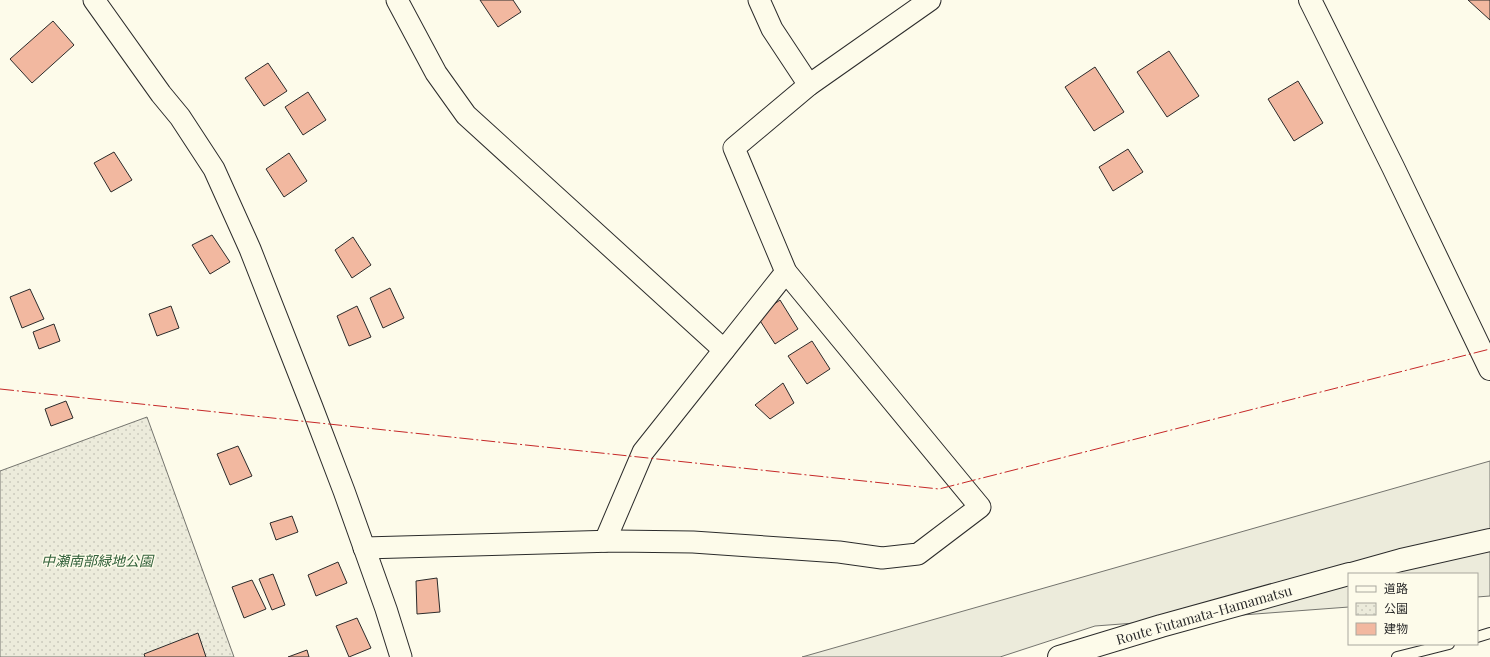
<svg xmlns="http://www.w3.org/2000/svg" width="1490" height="657" font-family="'Playfair Display','Noto Sans JP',serif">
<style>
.grass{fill:#ecebdb;stroke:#74746e}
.park{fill:url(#park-dots);stroke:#74746e}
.building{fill:#f2b8a0;stroke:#2b2b2b}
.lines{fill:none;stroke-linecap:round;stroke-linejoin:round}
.service-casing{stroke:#2b2b2b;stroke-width:12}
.minor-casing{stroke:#2b2b2b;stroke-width:23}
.tertiary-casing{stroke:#2b2b2b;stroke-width:24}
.secondary-casing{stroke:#2b2b2b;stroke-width:24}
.service{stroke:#fdfbea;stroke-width:10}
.minor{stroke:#fdfbea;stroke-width:21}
.tertiary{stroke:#fdfbea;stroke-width:22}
.secondary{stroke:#fdfbea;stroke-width:22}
.power{stroke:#c62828;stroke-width:1;stroke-dasharray:14 3 2 3;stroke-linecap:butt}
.labels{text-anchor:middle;stroke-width:3;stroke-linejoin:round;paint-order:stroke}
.park-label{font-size:14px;font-style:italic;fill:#34623c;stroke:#fdfbea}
.street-label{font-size:14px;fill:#2b2b2b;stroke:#fdfbea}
</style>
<defs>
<pattern id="park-dots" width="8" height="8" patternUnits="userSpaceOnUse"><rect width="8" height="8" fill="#ecebdb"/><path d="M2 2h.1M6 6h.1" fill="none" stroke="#cbcabc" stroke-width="1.8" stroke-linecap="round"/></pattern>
</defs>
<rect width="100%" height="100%" fill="#fdfbea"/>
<!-- grass -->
<polygon class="grass" points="1490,461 1490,596 1477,597 1477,574 1349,574 1349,607 1095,626 1000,657 802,657"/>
<!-- park -->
<polygon class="park" points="147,417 234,657 0,657 0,471"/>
<!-- building -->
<g class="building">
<polygon points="480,0 513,0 521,12 498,27"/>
<polygon points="1468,0 1490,0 1490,20"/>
<polygon points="53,21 74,45 32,83 10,59"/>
<polygon points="1169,51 1199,96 1167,117 1137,72"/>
<polygon points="268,63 287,91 264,106 245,78"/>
<polygon points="1095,67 1124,112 1094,131 1065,87"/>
<polygon points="1298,81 1323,123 1294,141 1268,99"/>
<polygon points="308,92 326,120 303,135 285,107"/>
<polygon points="1128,149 1143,172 1113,191 1099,167"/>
<polygon points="114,152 132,180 111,192 94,163"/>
<polygon points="289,153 307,181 284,197 266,169"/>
<polygon points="212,235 230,262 210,274 192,245"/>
<polygon points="353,237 371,265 352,278 335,250"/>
<polygon points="390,288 404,318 383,328 370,298"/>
<polygon points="30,289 44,319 22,328 10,297"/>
<polygon points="780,300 798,329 775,344 757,316"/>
<polygon points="171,306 179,328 157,336 149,314"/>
<polygon points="357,306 371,337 349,346 337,316"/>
<polygon points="54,324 60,341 39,349 33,332"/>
<polygon points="812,341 830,369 807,384 788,356"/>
<polygon points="783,383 794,403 770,419 755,405"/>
<polygon points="66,401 73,418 51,426 45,409"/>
<polygon points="238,446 252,476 230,485 217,454"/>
<polygon points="292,516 298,532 276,540 270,523"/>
<polygon points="338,562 347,583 316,596 308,575"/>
<polygon points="273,574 285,605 272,610 259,579"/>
<polygon points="437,578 440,612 417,614 416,581"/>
<polygon points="252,580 266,609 244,618 232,587"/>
<polygon points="357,618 371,648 349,657 336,626"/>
<polygon points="198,633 206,657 145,657 144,654"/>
<polygon points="307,650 309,657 288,657"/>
</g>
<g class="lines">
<defs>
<g id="service">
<polyline points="1477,637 1490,633"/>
<polyline points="1397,657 1449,644"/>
</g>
<g id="minor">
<polyline points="94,0 161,94 180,117 214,169 250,249 312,407 344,491 386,609 401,657"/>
<polyline points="397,0 436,73 466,115 724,350"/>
<polyline points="759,0 772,29 809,85"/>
<polyline points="605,541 643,452 786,272"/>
<polyline points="364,548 615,541 693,542 839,552 882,558 918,554 980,507 786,272 734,148 809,85 930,0"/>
</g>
<polyline id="tertiary" points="1310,0 1393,167 1490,369"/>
<g id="secondary">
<polyline points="1351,574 1401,560 1490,540"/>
<polyline points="1059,657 1161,626 1349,574"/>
</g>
</defs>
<!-- service casing -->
<use href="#service" class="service-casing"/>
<!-- minor casing -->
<use href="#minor" class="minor-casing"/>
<!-- tertiary casing -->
<use href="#tertiary" class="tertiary-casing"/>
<!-- secondary casing -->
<use href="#secondary" class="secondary-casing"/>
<!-- service -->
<use href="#service" class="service"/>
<!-- minor -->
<use href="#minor" class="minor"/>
<!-- tertiary -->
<use href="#tertiary" class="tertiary"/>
<!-- secondary -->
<use href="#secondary" class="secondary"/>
<!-- power -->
<polyline class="power" points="0,389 939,489 1490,349"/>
</g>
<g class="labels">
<!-- park labels -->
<g class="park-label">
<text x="97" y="566">中瀬南部緑地公園</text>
</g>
<!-- street labels -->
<g class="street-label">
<text transform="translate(1204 615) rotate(-16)" y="5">Route Futamata-Hamamatsu</text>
</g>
</g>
<!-- legend -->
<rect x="1348" y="573" width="130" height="72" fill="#fdfbea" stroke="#a9a89e"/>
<rect x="1356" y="586" width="20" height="6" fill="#fdfbea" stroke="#a9a89e"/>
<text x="1384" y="593" font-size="12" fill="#2b2b2b">道路</text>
<rect x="1356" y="603" width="20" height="12" fill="url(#park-dots)" stroke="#a9a89e"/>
<text x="1384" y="613" font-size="12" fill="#2b2b2b">公園</text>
<rect x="1356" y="623" width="20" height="12" fill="#f2b8a0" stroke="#a9a89e"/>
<text x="1384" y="633" font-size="12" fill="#2b2b2b">建物</text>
</svg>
